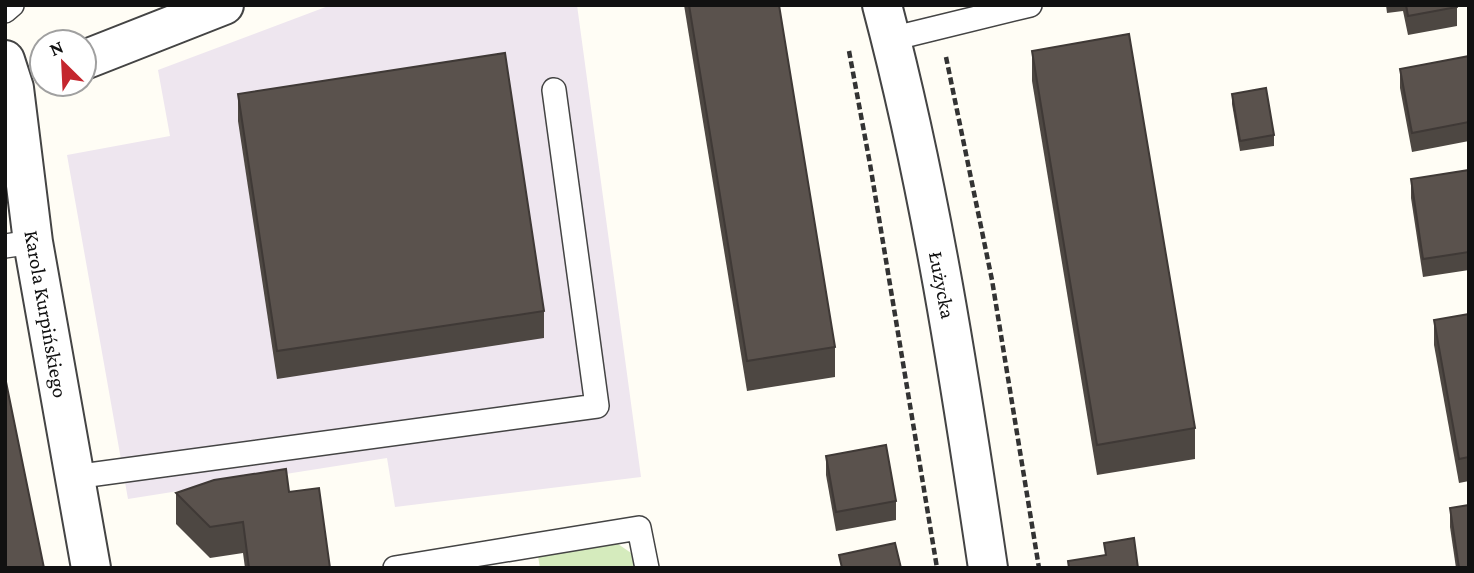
<svg xmlns="http://www.w3.org/2000/svg" width="1474" height="573" font-family="'Crimson Pro',serif">
<style>
.industrial{fill:#eee6ef}
.green{fill:#d5ebbd}
.lines{fill:none;stroke-linecap:round;stroke-linejoin:round}
.service-casing{stroke:#444;stroke-width:26}
.minor-casing{stroke:#444;stroke-width:42}
.path{stroke:#333;stroke-width:4.5;stroke-dasharray:7 3.5;stroke-linecap:butt}
.service{stroke:#fff;stroke-width:23}
.minor{stroke:#fff;stroke-width:38}
.wall{fill:#4d4742}
.building{fill:#5a524d;stroke:#3f3936;stroke-width:2}
.labels{text-anchor:middle;stroke-width:7;stroke-linejoin:round;paint-order:stroke}
.street-label{font-size:21px;fill:#111;stroke:#fff}
</style>
<rect width="100%" height="100%" fill="#fffdf5"/>
<!-- industrial -->
<polygon class="industrial" points="331,5 577,5 641,477 395,507 387,458 128,499 67,155 170,136 158,70"/>
<!-- green -->
<polygon class="green" points="618,544 634,555 636,568 540,568 538,556"/>
<g class="lines">
<defs>
<g id="service">
<polyline points="5,11 12,5"/>
<polyline points="891,39 1030,5"/>
<polyline points="5,246 33,242"/>
<polyline points="74,477 597,406 554,90"/>
<polyline points="395,568 639,528 647,568"/>
</g>
<g id="minor">
<path d="M882,5C931,190 960,379 988,568"/>
<polyline points="5,60 14,88 33,242 91,568"/>
<polyline points="84,60 224,5"/>
</g>
</defs>
<!-- service casing -->
<use href="#service" class="service-casing"/>
<!-- minor casing -->
<use href="#minor" class="minor-casing"/>
<!-- path -->
<g class="path">
<polyline points="849,51 870,164 937,568"/>
<polyline points="946,57 992,280 1039,568"/>
</g>
<!-- service -->
<use href="#service" class="service"/>
<!-- minor -->
<use href="#minor" class="minor"/>
</g>
<!-- wall -->
<g class="wall">
<polygon points="684,5 779,5 835,347 835,377 747,391"/>
<polygon points="1386,5 1457,5 1457,26 1408,35 1403,11 1387,13"/>
<polygon points="1032,51 1195,428 1195,459 1097,475 1032,81"/>
<polygon points="1469,56 1469,141 1412,152 1400,88 1400,69"/>
<polygon points="238,94 544,311 544,338 277,379 238,121"/>
<polygon points="1232,94 1274,135 1274,146 1240,151 1232,104"/>
<polygon points="1469,170 1469,270 1423,277 1411,198 1411,179"/>
<polygon points="1469,314 1469,481 1459,483 1434,345 1434,320"/>
<polygon points="826,456 896,501 896,520 836,531 826,475"/>
<polygon points="289,492 330,568 245,568 243,553 210,558 176,524 176,493"/>
<polygon points="1450,508 1469,568 1456,568 1450,527"/>
</g>
<!-- building -->
<g class="building">
<polygon points="689,5 779,5 835,347 747,361"/>
<polygon points="1406,5 1457,5 1457,7 1408,16"/>
<polygon points="1129,34 1195,428 1097,445 1032,51"/>
<polygon points="505,53 544,311 277,351 238,94"/>
<polygon points="1469,56 1469,122 1412,133 1400,69"/>
<polygon points="1266,88 1274,135 1240,141 1232,94"/>
<polygon points="1469,170 1469,252 1423,259 1411,179"/>
<polygon points="1469,314 1469,457 1459,459 1434,320"/>
<polygon points="5,377 44,568 5,568"/>
<polygon points="886,445 896,501 836,512 826,456"/>
<polygon points="286,469 289,492 319,488 330,568 249,568 243,522 210,527 176,493 214,480"/>
<polygon points="1469,505 1469,568 1459,568 1450,508"/>
<polygon points="1134,538 1138,568 1069,568 1068,561 1106,555 1104,543"/>
<polygon points="895,543 901,568 842,568 839,555"/>
</g>
<g class="labels">
<!-- street labels -->
<g class="street-label">
<text transform="translate(942 285) rotate(79)" y="7">Łużycka</text>
<text transform="translate(46 314) rotate(80)" y="7">Karola Kurpińskiego</text>
</g>
</g>
<!-- border -->
<rect width="1474" height="573" fill="none" stroke="#111111" stroke-width="14"/>
<!-- north arrow -->
<g transform="translate(63 63) rotate(336)"><circle r="33" fill="#ffffff" stroke="#a0a0a0" stroke-width="2"/>
<path d="M0-5L12 26L0 18L-12 26Z" fill="#c4262e"/>
<text y="-10" font-size="19" font-weight="bold" text-anchor="middle" fill="#111111">N</text>
</g>
</svg>
